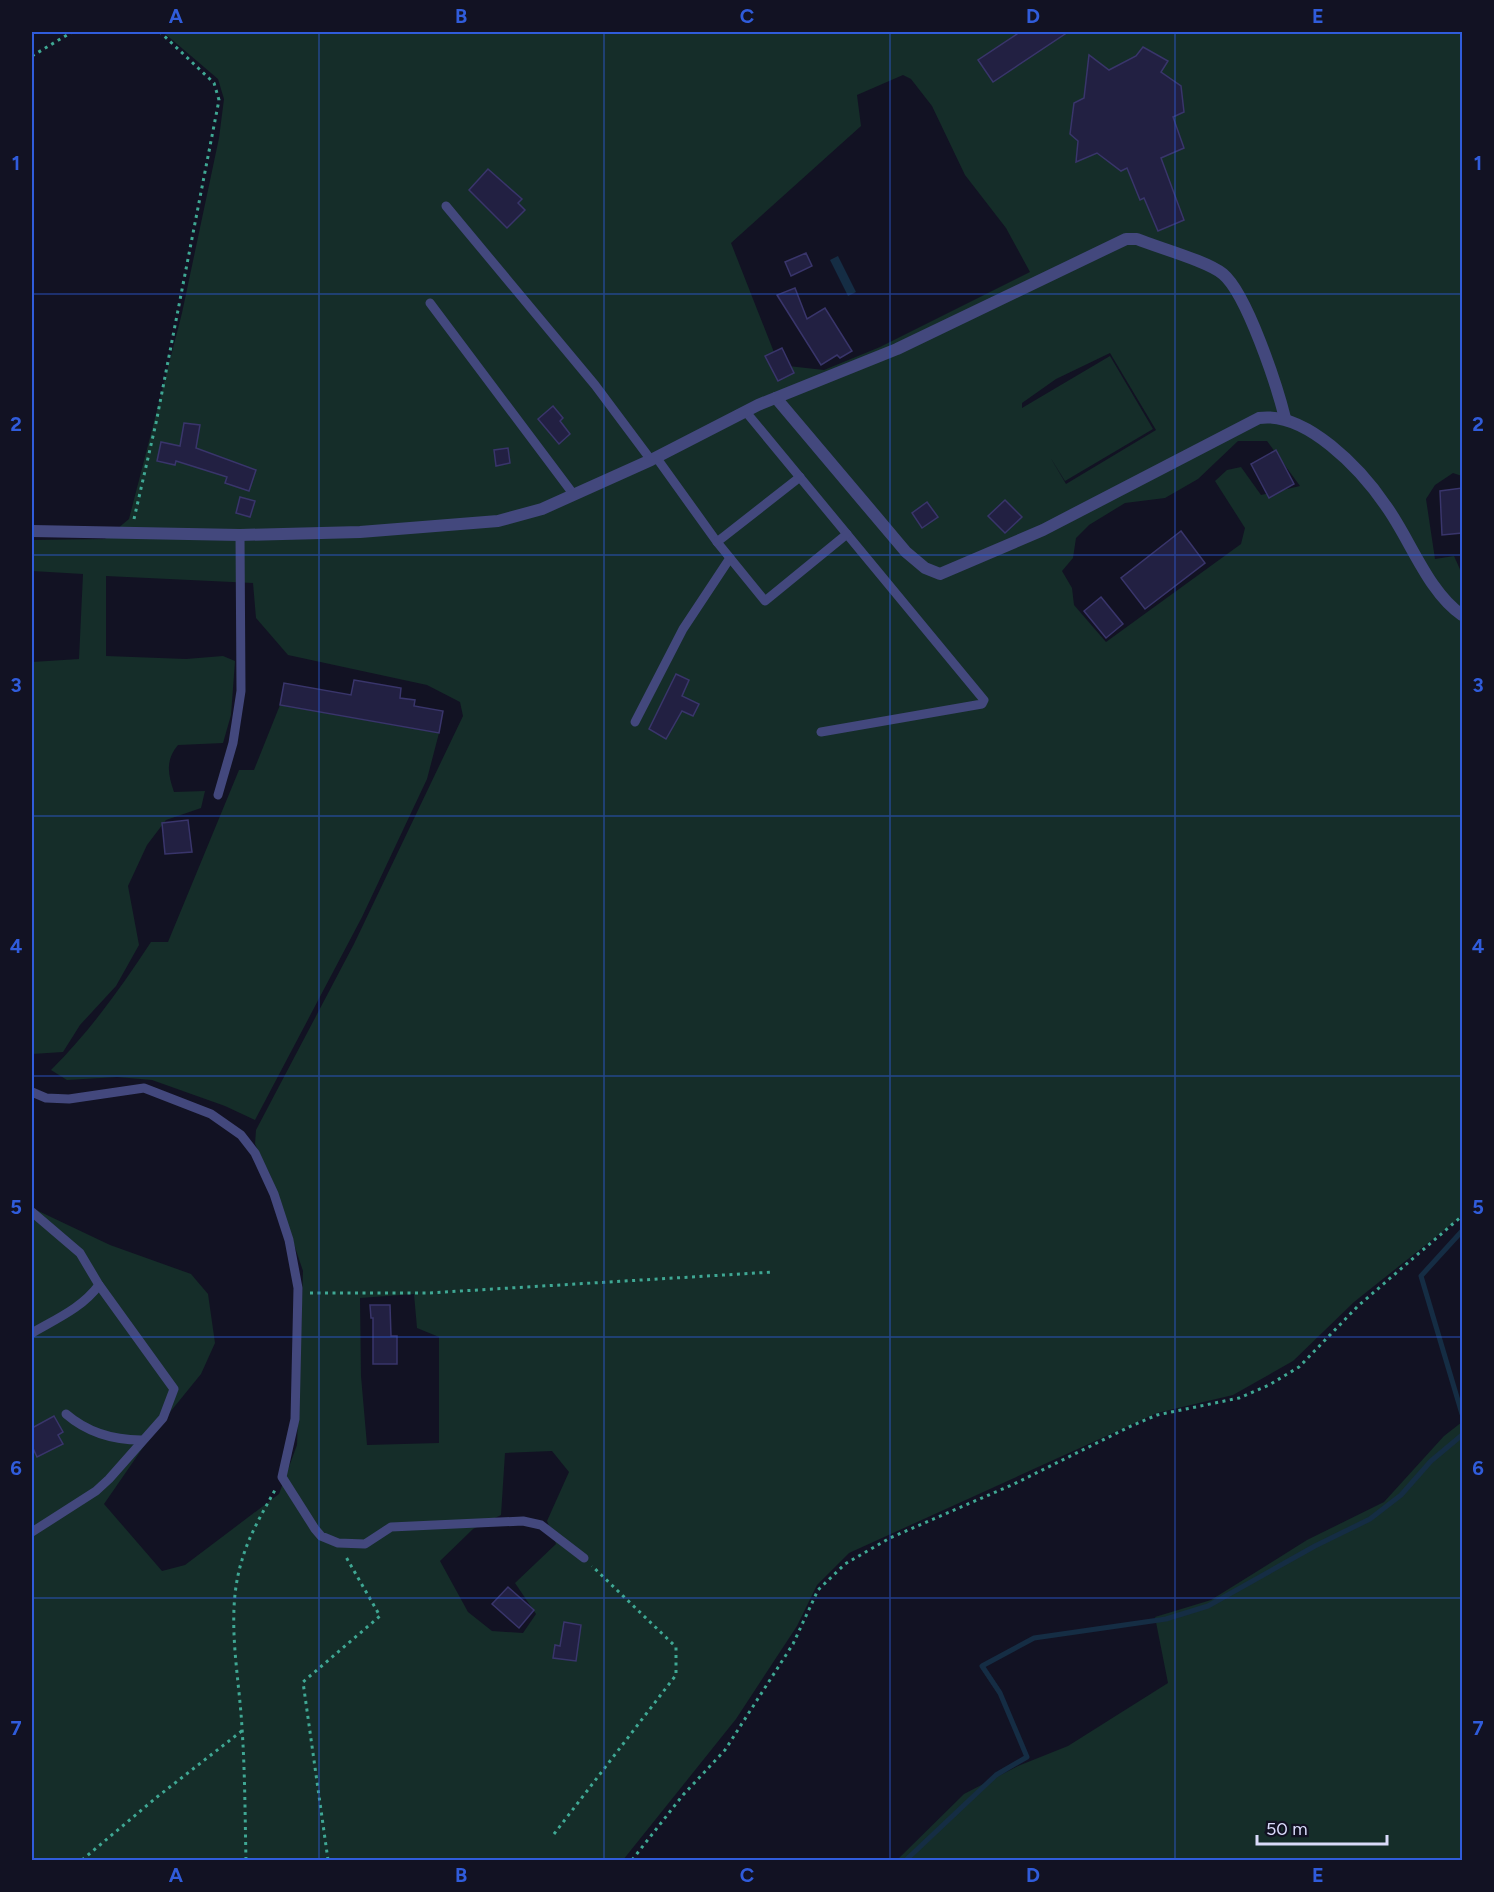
<svg xmlns="http://www.w3.org/2000/svg" width="1494" height="1892" font-family="Figtree,sans-serif">
<style>
.green{fill:#152d29;fill-rule:evenodd}
.water{fill:#152d44}
.lines{fill:none;stroke-linecap:round;stroke-linejoin:round}
.stream{stroke:#152d44;stroke-width:5}
.building{fill:#222042;stroke:#39356b;stroke-width:1.5}
.path{stroke:#3fa894;stroke-width:3;stroke-dasharray:3 4.5;stroke-linecap:butt}
.lane{stroke:#43487d;stroke-width:9}
.street{stroke:#43487d;stroke-width:12}
.grid{fill:none;stroke:#305cdb;stroke-width:1.5;stroke-opacity:0.55}
.neatline{fill:none;stroke:#305cdb;stroke-width:2}
.grid-label{font-size:20px;text-anchor:middle;font-weight:bold;fill:#305cdb}
</style>
<rect width="100%" height="100%" fill="#121223"/>
<!-- green -->
<g class="green">
<path d="M163,32H1462V476L1453,473L1435,485L1426,499L1435,559L1454,556L1462,574V1216L1354,1302L1293,1361L1233,1395L1157,1413L849,1553L817,1585L797,1626L736,1719L623,1860H32V1208L110,1245L191,1274L208,1294L215,1343L201,1374L153,1433L104,1504L162,1571L185,1565L279,1494L297,1445L303,1271L272,1179L255,1144L256,1130L354,944L463,716L460,702L427,685L288,655L256,618L253,583L106,576V656L186,659L223,656L235,661L231,715L223,743L178,745C165,760 168,775 174,792L205,791L201,808L166,820L147,845L128,886L139,945L116,986L80,1025L63,1052L32,1054V662L79,659L83,574L32,571V540L105,539L129,519L182,313L219,138L224,99L218,79ZM903,75L911,79L932,106L965,175L1006,228L1030,272L880,347L824,370L779,365L731,243L861,126L857,95ZM1110,353L1156,430L1066,484L1050,457L1065,481L1153,429L1110,356L1022,408V403L1056,379ZM1238,441H1267L1300,486L1261,495L1241,467L1227,470L1215,481L1245,528L1241,544L1106,642L1074,605L1072,588L1062,571L1073,558L1076,538L1089,525L1125,503L1165,498L1198,479ZM414,1294L417,1328L439,1337V1443L367,1445L361,1376L360,1298ZM552,1451L569,1472L547,1521L556,1544L515,1583L536,1614L523,1633L492,1631L468,1612L440,1561L473,1529L501,1515L505,1453Z"/>
<path d="M280,705L439,733L427,779L362,917L255,1120L225,1106L152,1080L117,1077L67,1080L51,1070C90,1031 121,988 151,942H168L239,770H254Z"/>
<polygon points="1462,1422 1462,1860 897,1860 964,1794 1018,1766 1068,1746 1168,1683 1155,1617 1211,1600 1307,1540 1384,1502 1444,1436"/>
</g>
<!-- water -->
<polygon class="water" points="838,256 856,292 848,296 830,260"/>
<g class="lines">
<!-- stream -->
<g class="stream">
<polyline points="1462,1231 1421,1276 1462,1414"/>
<polyline points="906,1860 996,1775 1027,1757 1000,1693 982,1666 1034,1638 1166,1619 1208,1606 1315,1546 1370,1519 1401,1495 1431,1461 1462,1435"/>
</g>
</g>
<!-- building -->
<g class="building">
<polygon points="1020,32 1068,32 993,82 978,60"/>
<polygon points="1143,47 1168,61 1161,72 1181,86 1184,112 1173,117 1184,148 1161,158 1184,220 1158,231 1144,198 1140,200 1127,168 1121,171 1097,153 1076,162 1078,141 1070,134 1074,103 1084,98 1089,55 1109,70 1136,56"/>
<polygon points="488,169 522,199 518,203 525,210 507,228 469,190"/>
<polygon points="806,253 812,266 791,276 785,262"/>
<polygon points="795,288 807,319 825,308 852,351 840,358 837,355 821,365 777,295"/>
<polygon points="782,348 794,373 778,381 765,356"/>
<polygon points="553,406 563,418 560,421 570,434 559,444 538,419"/>
<polygon points="184,423 200,425 196,448 256,470 249,491 225,483 227,477 176,461 175,465 157,461 161,442 180,446"/>
<polygon points="508,448 510,463 496,466 494,450"/>
<polygon points="1276,450 1294,484 1269,498 1251,464"/>
<polygon points="1462,488 1462,533 1442,535 1440,491"/>
<polygon points="240,497 255,501 250,517 236,513"/>
<polygon points="1005,500 1022,517 1005,533 988,516"/>
<polygon points="927,502 938,517 922,528 912,513"/>
<polygon points="1181,531 1205,563 1145,609 1121,578"/>
<polygon points="1101,597 1123,624 1106,638 1084,611"/>
<polygon points="676,674 689,680 682,696 699,704 693,716 682,711 666,739 649,729"/>
<polygon points="354,680 401,688 400,698 415,700 414,706 443,711 439,733 280,705 284,683 351,695"/>
<polygon points="188,820 192,852 165,854 162,823"/>
<polygon points="370,1305 390,1305 391,1336 397,1336 397,1364 373,1364 373,1318 371,1318"/>
<polygon points="54,1416 63,1432 58,1435 63,1444 37,1457 32,1446 32,1428"/>
<polygon points="508,1587 534,1610 519,1628 492,1604"/>
<polygon points="564,1622 581,1625 576,1661 553,1658 555,1645 560,1646"/>
</g>
<g class="lines">
<!-- path -->
<g class="path">
<polyline points="32,56 72,32"/>
<polyline points="134,519 156,423 219,100 214,83 160,32"/>
<polyline points="310,1293 428,1293 773,1272"/>
<polyline points="554,1834 676,1675 676,1647 592,1566"/>
<polyline points="82,1860 157,1797 243,1730"/>
<path d="M246,1860C245,1816 245,1772 242,1728C239,1673 225,1614 242,1560C249,1535 263,1512 275,1490"/>
<polyline points="328,1860 303,1682 380,1616 346,1557"/>
<polyline points="632,1860 683,1795 725,1750 793,1644 818,1590 845,1564 890,1538 1014,1484 1131,1426 1157,1415 1239,1398 1269,1385 1299,1367 1358,1306 1462,1216"/>
</g>
<!-- lane -->
<g class="lane">
<polyline points="446,206 595,385 651,460"/>
<polyline points="430,303 574,495"/>
<polyline points="746,412 984,700 982,704 821,732"/>
<polyline points="656,457 717,542 765,601 847,534"/>
<polyline points="717,542 800,477"/>
<polyline points="635,722 683,629 730,558"/>
<polyline points="218,795 233,743 241,691 240,535"/>
<polyline points="32,1092 46,1098 69,1099 144,1088 211,1114 241,1135 255,1153 274,1194 289,1240 298,1288 295,1419 282,1477 315,1529 321,1536 338,1543 365,1544 391,1527 523,1521 541,1525 584,1558"/>
<polyline points="32,1212 80,1253 99,1285 174,1389 163,1418 109,1479 96,1491 32,1532"/>
<path d="M32,1333C56,1319 82,1308 99,1285"/>
<path d="M66,1414C88,1433 113,1440 141,1440"/>
</g>
<!-- street -->
<g class="street">
<path d="M776,398L906,552L925,568L940,574L1043,530L1259,418C1306,411 1361,469 1386,506C1410,539 1428,592 1462,615"/>
<path d="M32,531L240,535L360,532L498,521L542,509L651,460L758,405L897,349L1126,239H1137C1159,248 1207,261 1223,274C1247,294 1277,386 1285,418"/>
</g>
</g>
<!-- grid -->
<path class="grid" d="M319,32V1860M604,32V1860M890,32V1860M1175,32V1860M32,294H1462M32,555H1462M32,816H1462M32,1076H1462M32,1337H1462M32,1598H1462"/>
<!-- border -->
<rect width="1494" height="1892" fill="none" stroke="#121223" stroke-width="66"/>
<!-- scale -->
<path d="M1257 1835v9h130v-9" fill="none" stroke="#d9dafa" stroke-width="3"/>
<text x="1266" y="1835" font-size="18" fill="#d9dafa" stroke="#121223" stroke-width="4.5" paint-order="stroke">50 m</text>
<rect x="33" y="33" width="1428" height="1826" class="neatline"/>
<g class="grid-label">
<text x="176" y="23">A</text>
<text x="461" y="23">B</text>
<text x="747" y="23">C</text>
<text x="1033" y="23">D</text>
<text x="1318" y="23">E</text>
<text x="16" y="170">1</text>
<text x="1478" y="170">1</text>
<text x="16" y="431">2</text>
<text x="1478" y="431">2</text>
<text x="16" y="692">3</text>
<text x="1478" y="692">3</text>
<text x="16" y="953">4</text>
<text x="1478" y="953">4</text>
<text x="16" y="1214">5</text>
<text x="1478" y="1214">5</text>
<text x="16" y="1475">6</text>
<text x="1478" y="1475">6</text>
<text x="16" y="1735">7</text>
<text x="1478" y="1735">7</text>
<text x="176" y="1882">A</text>
<text x="461" y="1882">B</text>
<text x="747" y="1882">C</text>
<text x="1033" y="1882">D</text>
<text x="1318" y="1882">E</text>
</g>
</svg>
